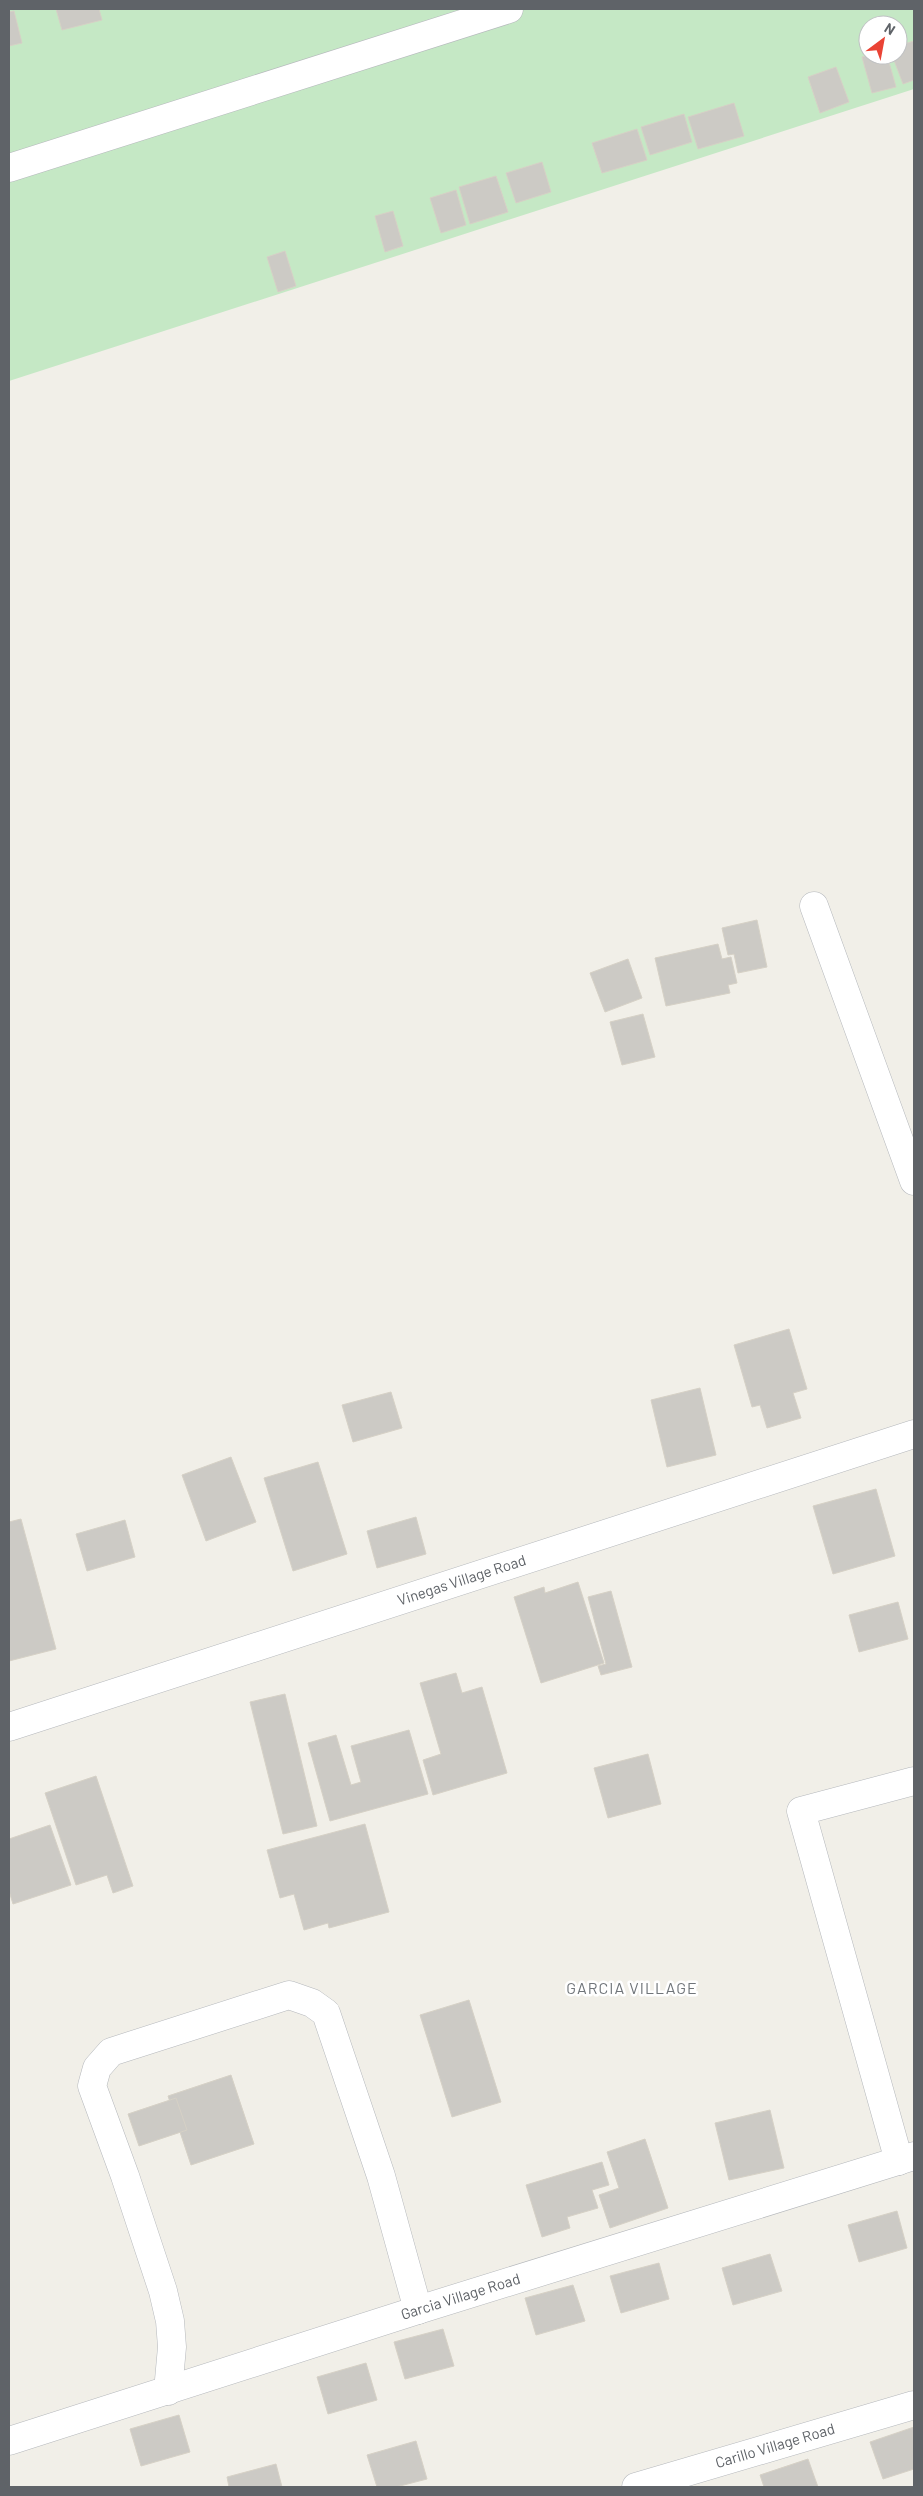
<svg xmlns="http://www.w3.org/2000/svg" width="923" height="2496" font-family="Barlow,sans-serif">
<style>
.green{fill:#c5e8c5;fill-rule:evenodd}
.building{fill:#cccac5;stroke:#d6d1c6}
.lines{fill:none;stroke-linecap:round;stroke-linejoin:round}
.minor-casing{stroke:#b5b8bc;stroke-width:29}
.minor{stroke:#fff;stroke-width:28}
.labels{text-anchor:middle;stroke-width:5;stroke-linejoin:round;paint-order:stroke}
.street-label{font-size:15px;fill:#5f6368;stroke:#fff}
.neighbourhood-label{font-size:16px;letter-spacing:1px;fill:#70757a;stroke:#fff}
</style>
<rect width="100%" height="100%" fill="#f1efe8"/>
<!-- green -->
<path class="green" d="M9,9H914V89L9,381ZM868,25H898V55H868Z"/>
<!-- building -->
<g class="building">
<polygon points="56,9 99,9 102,20 62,30"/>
<polygon points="14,11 22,43 9,46 9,12"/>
<polygon points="914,41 914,80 903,84 892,55 898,55 898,46"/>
<polygon points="868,55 887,55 896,87 872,93 862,57"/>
<polygon points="836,67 849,102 820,113 808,77"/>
<polygon points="734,103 744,136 698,149 688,117"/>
<polygon points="684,114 692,142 650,155 641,127"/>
<polygon points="637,129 647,160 602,173 592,143"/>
<polygon points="542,162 551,192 516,203 506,173"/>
<polygon points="496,176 508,212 470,224 459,187"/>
<polygon points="456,190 466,225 441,233 430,198"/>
<polygon points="393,211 403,246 385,252 375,216"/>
<polygon points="285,251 296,286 278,292 267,257"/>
<polygon points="757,920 767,967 738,973 734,954 728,955 722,928"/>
<polygon points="718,944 722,959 731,957 737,983 728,985 730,993 666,1006 655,958"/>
<polygon points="628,959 642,998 605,1012 590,973"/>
<polygon points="643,1014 655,1057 622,1065 610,1022"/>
<polygon points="789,1329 807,1389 793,1393 801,1418 767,1428 760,1405 752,1407 734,1345"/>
<polygon points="700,1388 716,1455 667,1467 651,1400"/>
<polygon points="391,1392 402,1428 353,1442 342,1405"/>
<polygon points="231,1457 256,1522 206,1541 182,1475"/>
<polygon points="318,1462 347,1554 293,1571 264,1478"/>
<polygon points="876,1489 895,1556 833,1574 813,1506"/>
<polygon points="416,1517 426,1554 377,1568 367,1531"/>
<polygon points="21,1519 56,1649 9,1661 9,1522"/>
<polygon points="125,1520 135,1557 87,1571 76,1534"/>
<polygon points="578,1582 604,1663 541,1683 514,1597 544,1587 545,1593"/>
<polygon points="611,1591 632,1667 601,1675 598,1666 606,1664 588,1597"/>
<polygon points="898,1602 908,1639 859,1652 849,1615"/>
<polygon points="456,1673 462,1693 482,1687 507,1773 433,1795 423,1760 441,1754 420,1683"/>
<polygon points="285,1694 317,1826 283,1834 250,1702"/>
<polygon points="409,1730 428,1794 330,1821 308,1743 336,1735 351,1785 361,1782 351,1746"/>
<polygon points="648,1754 661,1804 608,1818 594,1768"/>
<polygon points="96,1776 133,1886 113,1893 107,1875 76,1885 45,1793"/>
<polygon points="365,1824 389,1912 329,1928 328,1923 304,1930 294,1894 280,1898 267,1850"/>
<polygon points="50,1825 71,1885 13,1904 9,1891 9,1839"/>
<polygon points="469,2000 501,2102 452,2117 420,2015"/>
<polygon points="231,2075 254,2144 191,2165 168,2096"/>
<polygon points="176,2098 187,2130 139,2146 128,2114"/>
<polygon points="770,2110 784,2168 729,2180 715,2123"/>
<polygon points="645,2139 668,2208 610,2228 599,2195 619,2188 607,2152"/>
<polygon points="602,2162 609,2185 592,2190 598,2208 567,2217 570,2228 542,2237 526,2185"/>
<polygon points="897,2211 907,2248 859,2262 848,2225"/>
<polygon points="770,2254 782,2291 733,2305 722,2268"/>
<polygon points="659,2263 669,2299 621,2313 610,2276"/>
<polygon points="573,2285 585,2321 536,2335 525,2298"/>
<polygon points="443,2329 454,2366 405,2379 394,2342"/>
<polygon points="366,2363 377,2400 328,2414 317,2377"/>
<polygon points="179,2415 190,2452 141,2466 130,2429"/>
<polygon points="914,2427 914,2469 883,2479 870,2442"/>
<polygon points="416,2441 427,2479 396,2487 377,2487 367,2455"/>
<polygon points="808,2459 818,2487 764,2487 760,2475"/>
<polygon points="276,2464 282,2487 229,2487 227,2477"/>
</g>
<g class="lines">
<defs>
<g id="minor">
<polyline points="9,168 509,9"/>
<polyline points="814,906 914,1181"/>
<path id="s1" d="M9,1727L914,1434"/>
<polyline points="899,2161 801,1811 914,1781"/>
<polyline points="168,2391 172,2347 170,2321 163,2291 125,2176 92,2086 97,2068 111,2052 289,1995 312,2003 326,2013 381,2176 418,2310"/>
<path id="s2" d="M9,2441L418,2310L914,2156"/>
<path id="s3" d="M636,2487L914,2405"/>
</g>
</defs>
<!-- minor casing -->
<use href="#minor" class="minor-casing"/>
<!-- minor -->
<use href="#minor" class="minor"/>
</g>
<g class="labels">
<!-- street labels -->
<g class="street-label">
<text dy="5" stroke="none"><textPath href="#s1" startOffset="476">Vinegas Village Road</textPath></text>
<text dy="5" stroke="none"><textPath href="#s2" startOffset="474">Garcia Village Road</textPath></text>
<text dy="5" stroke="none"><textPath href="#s3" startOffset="145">Carillo Village Road</textPath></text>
</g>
<!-- neighbourhood labels -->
<g class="neighbourhood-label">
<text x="632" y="1994">GARCIA VILLAGE</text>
</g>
</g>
<!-- border -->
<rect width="923" height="2496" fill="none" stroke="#5f6368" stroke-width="20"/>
<!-- north arrow -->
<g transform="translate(883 40) rotate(32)"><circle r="24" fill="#ffffff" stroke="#bfc1c3"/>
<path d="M0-4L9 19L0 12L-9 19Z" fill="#ea4335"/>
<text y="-8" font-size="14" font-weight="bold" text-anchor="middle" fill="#5f6368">N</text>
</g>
</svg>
